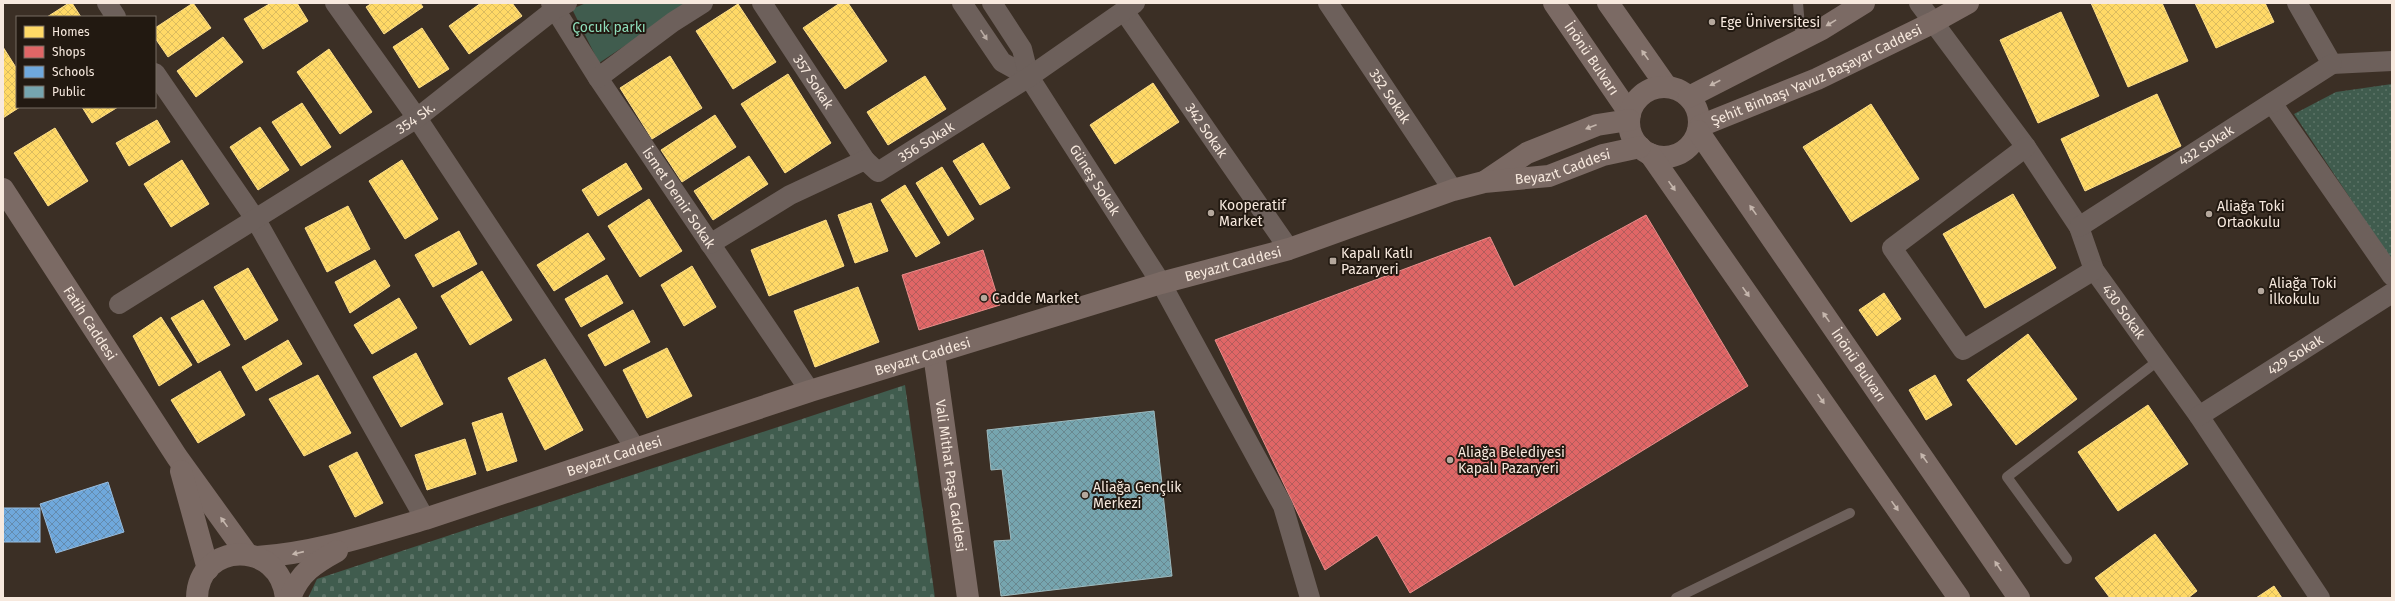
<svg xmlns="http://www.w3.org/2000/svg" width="2395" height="601" font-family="'Fira Sans',sans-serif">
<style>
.grass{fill:url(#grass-dots)}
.cemetery{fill:url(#cemetery-stones)}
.park{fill:#405c4e}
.homes{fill:url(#homes-cross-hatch);stroke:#fdde8a}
.shops{fill:url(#shops-cross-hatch);stroke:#e78d8a}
.schools{fill:url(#schools-cross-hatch);stroke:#98bcdd}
.public{fill:url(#public-cross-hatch);stroke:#9db9bd}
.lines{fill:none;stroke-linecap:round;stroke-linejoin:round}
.lane{stroke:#6d605b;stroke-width:10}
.street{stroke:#6d605b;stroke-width:20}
.secondary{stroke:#7b6a64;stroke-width:22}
.oneway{fill:#c5b6ad}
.oneway2{fill:#b9aba3}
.poi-dot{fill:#b5a89d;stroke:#221911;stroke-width:1.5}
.labels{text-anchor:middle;stroke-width:4;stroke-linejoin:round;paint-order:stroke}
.poi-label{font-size:14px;fill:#f7e9de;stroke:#221911;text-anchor:start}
.park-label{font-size:14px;fill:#8eddba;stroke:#221911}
.street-label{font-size:14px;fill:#f7e9de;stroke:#221911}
</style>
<defs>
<pattern id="grass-dots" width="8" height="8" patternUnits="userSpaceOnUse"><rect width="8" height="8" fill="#405c4e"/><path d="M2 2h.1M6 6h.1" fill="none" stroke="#5c7367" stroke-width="1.8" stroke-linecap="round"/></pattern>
<pattern id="cemetery-stones" width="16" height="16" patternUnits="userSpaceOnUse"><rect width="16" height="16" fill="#405c4e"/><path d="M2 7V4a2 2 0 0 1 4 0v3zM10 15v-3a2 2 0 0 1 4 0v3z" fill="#5c7367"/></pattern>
<pattern id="homes-cross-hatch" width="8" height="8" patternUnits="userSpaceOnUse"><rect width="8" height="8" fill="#ffd966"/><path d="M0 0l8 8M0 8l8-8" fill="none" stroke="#dbbc5f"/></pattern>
<pattern id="shops-cross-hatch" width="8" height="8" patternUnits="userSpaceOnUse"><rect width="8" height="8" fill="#e06666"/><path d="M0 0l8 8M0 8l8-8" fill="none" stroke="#b35c5c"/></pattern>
<pattern id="schools-cross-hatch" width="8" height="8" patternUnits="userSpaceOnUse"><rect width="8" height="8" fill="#6fa8dc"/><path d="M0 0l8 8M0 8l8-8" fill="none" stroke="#648bae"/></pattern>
<pattern id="public-cross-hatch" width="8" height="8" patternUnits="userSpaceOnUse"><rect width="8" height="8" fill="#76a5af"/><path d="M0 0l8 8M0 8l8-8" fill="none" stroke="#69888f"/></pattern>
</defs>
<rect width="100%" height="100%" fill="#3b2f25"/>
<!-- grass -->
<polygon class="grass" points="2392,84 2392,261 2294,114 2336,92"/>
<!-- cemetery -->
<polygon class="cemetery" points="905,385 935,598 308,598 317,579"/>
<!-- park -->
<polygon class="park" points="586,3 689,3 599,63 572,9"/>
<!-- homes -->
<g class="homes">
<polygon points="69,3 72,3 81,17 47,17"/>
<polygon points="193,3 211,28 168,57 155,38 155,28"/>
<polygon points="271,3 297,3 308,21 263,49 244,19"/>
<polygon points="372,3 420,3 423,7 384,34 366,7"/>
<polygon points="481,3 512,3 522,16 469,54 449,26"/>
<polygon points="840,3 848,3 887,61 845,89 803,28"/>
<polygon points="2091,3 2162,3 2188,61 2128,87"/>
<polygon points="2195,3 2265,3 2274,22 2216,48"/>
<polygon points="738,4 776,62 733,89 696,31"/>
<polygon points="2061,12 2099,96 2038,123 2000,40"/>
<polygon points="422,28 449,69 419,88 393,47"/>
<polygon points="223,37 243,62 196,97 177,71"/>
<polygon points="3,47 17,69 17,107 20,107 3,118"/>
<polygon points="329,49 372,112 340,134 297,72"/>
<polygon points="670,56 702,108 652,139 620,88"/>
<polygon points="788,74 831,143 785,173 741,104"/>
<polygon points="925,76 946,109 888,145 867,112"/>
<polygon points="1153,83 1179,122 1115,164 1090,125"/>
<polygon points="2157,94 2181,146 2085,191 2061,139"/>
<polygon points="302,103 331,147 301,166 272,122"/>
<polygon points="1871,104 1919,179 1851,222 1803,147"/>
<polygon points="82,107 118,107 92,123"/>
<polygon points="715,115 736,147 682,182 661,150"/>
<polygon points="157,120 170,142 129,166 116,143"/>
<polygon points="260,127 289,170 258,190 230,147"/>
<polygon points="55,128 88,181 48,206 14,153"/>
<polygon points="983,143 1010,188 980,205 953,161"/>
<polygon points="749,156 768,184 713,220 694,191"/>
<polygon points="182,160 209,204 171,227 144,184"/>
<polygon points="402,160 438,219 405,239 369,181"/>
<polygon points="626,163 642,189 598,216 582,190"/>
<polygon points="942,167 974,219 948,236 916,183"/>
<polygon points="905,185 940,243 916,257 881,200"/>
<polygon points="2013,194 2056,268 1985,308 1943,234"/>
<polygon points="649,199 682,251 640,277 608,226"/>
<polygon points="871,203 888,251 855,263 838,215"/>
<polygon points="348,206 370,249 327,272 305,228"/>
<polygon points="826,220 844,266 769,296 751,250"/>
<polygon points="459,231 477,264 433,287 415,255"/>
<polygon points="588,233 605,259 554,291 537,265"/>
<polygon points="375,260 390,286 350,313 335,282"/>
<polygon points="692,266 716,307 684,326 661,285"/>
<polygon points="248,268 278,320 245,340 214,287"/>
<polygon points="482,271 512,320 470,345 441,296"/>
<polygon points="607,275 623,303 581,327 565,299"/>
<polygon points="858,287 879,342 815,367 794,311"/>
<polygon points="1884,293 1901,319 1877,336 1859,310"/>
<polygon points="399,298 417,328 372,354 354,325"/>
<polygon points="203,300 230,345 198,363 171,318"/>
<polygon points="633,310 650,342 605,366 588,335"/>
<polygon points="161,317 192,365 159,386 133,336"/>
<polygon points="2028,334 2077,399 2016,445 1967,380"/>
<polygon points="288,340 302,364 256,391 242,367"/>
<polygon points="667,348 692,396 647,418 623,370"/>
<polygon points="416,353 443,404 401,427 373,377"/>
<polygon points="545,359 583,430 545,450 508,378"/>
<polygon points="220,371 245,415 198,443 171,400"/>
<polygon points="318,375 351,433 304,456 269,399"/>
<polygon points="1935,375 1952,405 1926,420 1909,390"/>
<polygon points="2148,405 2188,464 2118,511 2078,452"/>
<polygon points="502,413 517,461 487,471 472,423"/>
<polygon points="465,439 476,474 427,490 415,455"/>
<polygon points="357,452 383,503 355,517 329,466"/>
<polygon points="2155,534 2197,591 2188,598 2110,598 2095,578"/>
<polygon points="2274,586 2282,598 2256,598"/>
</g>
<!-- shops -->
<g class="shops">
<polygon points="1646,215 1748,386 1410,593 1377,535 1325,570 1215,340 1490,237 1514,287"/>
<polygon points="983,250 1000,305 919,330 902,275"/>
</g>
<!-- schools -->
<g class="schools">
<polygon points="108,482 124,532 56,553 40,504"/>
<rect x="3" y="508" width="37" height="34"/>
</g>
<!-- public -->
<polygon class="public" points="1154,411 1172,576 1001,596 994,541 1011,540 1002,469 991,470 987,430"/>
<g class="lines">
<!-- lane -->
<g class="lane">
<polyline points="1798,3 1801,39"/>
<polyline points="2067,559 2007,477 2159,360"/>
<polyline points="1676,598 1850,513"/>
</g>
<!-- street -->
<g class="street">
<polyline points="107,3 116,17"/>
<polyline points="335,3 417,118 636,449"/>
<path id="s1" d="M551,3L598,78L810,391"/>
<path id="s2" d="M762,3L865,160"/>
<polyline points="962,3 1002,62 1029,77"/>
<path id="s3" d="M992,3L1022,49L1029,77L1161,283L1283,506L1310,598"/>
<path id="s4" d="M1328,3L1453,190"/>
<path id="s5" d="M1919,3L2026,147L2079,227L2094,270L2199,416L2320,598"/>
<polyline points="2297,3 2332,64 2392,61"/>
<path id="s6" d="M1124,11L1289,249"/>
<polyline points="155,73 256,220 425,519"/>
<polyline points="598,78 673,22 703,3"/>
<polyline points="2272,103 2392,276"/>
<polyline points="2026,147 1892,248 1963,350 2094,270"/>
<path id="s7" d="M2079,227L2332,64"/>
<path id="s8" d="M710,244L790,195L865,160L878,172L1029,77L1135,3"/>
<path id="s9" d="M119,304L417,118L555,9L567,3"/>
<path id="s10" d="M2199,416L2392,293"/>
</g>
<!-- secondary -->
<g class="secondary">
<path id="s11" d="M1554,3L1630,114"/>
<polyline points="1608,3 1667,87"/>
<circle cx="1664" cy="122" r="35"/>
<polyline points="1689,97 1822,29 1864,3"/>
<path id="s12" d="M1700,126L1817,79L1932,23L1968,3"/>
<path id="s13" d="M1698,131L2019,598"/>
<polyline points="1650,154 1959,598"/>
<polyline points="1487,180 1527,153 1597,125 1629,120"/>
<path id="s14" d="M3,189L177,457L247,554"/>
<path id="s15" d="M934,354L968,598"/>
<polyline points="181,471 208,569"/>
<path id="s16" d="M257,557C315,553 370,535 425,519L810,391L1161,283L1289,249L1453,190L1484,182L1549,176L1603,155L1640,147"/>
<path d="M197,598C198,541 280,539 286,598"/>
<path d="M290,598C299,573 315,563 337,551"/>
</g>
</g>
<!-- one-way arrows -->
<defs><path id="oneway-solid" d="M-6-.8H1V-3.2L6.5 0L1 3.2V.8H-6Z"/></defs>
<g class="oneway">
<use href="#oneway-solid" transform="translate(1831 23) rotate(149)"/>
<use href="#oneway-solid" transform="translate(1645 55) rotate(-125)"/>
<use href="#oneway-solid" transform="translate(1715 83) rotate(153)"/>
<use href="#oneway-solid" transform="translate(1591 127) rotate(159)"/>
<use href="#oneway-solid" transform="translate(1672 186) rotate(55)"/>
<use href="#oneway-solid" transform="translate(1753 210) rotate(-125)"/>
<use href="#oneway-solid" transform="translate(1746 292) rotate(55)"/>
<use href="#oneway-solid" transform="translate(1826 317) rotate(-125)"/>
<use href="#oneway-solid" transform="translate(1821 399) rotate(55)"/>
<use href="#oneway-solid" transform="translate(1924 458) rotate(-125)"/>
<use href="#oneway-solid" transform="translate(1895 506) rotate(55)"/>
<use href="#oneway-solid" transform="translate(224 522) rotate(-126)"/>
<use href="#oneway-solid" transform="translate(298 553) rotate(167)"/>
<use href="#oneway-solid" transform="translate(1998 566) rotate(-124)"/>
</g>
<use class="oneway2" href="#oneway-solid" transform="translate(984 35) rotate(56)"/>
<!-- markers -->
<g class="poi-dot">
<circle cx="1712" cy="22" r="4"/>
<circle cx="1211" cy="213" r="4"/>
<circle cx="2209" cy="214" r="4"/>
<rect x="1329" y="257" width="8" height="8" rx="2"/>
<circle cx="2261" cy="291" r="4"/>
<circle cx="984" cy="298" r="4"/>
<circle cx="1450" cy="460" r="4"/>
<circle cx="1085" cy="495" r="4"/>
</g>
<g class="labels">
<!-- poi labels -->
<g class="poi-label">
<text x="1720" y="27">Ege Üniversitesi</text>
<text x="1219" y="210">Kooperatif<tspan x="1219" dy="16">Market</tspan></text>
<text x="2217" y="211">Aliağa Toki<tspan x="2217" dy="16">Ortaokulu</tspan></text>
<text x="1341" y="258">Kapalı Katlı<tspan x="1341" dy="16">Pazaryeri</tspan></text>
<text x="2269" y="288">Aliağa Toki<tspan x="2269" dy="16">İlkokulu</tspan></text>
<text x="992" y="303">Cadde Market</text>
<text x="1458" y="457">Aliağa Belediyesi<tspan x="1458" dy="16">Kapalı Pazaryeri</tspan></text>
<text x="1093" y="492">Aliağa Gençlik<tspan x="1093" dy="16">Merkezi</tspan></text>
</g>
<!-- park labels -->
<g class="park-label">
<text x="609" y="32">Çocuk parkı</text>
</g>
<!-- street labels -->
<g class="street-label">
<text dy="5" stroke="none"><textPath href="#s11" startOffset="67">İnönü Bulvarı</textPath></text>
<text dy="5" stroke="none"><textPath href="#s12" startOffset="127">Şehit Binbaşı Yavuz Başayar Caddesi</textPath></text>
<text dy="5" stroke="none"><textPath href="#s2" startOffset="94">357 Sokak</textPath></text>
<text dy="5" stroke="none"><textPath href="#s4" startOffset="112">352 Sokak</textPath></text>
<text dy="5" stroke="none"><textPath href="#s9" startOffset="350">354 Sk.</textPath></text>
<text dy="5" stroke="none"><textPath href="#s6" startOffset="145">342 Sokak</textPath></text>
<text dy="5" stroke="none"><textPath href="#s8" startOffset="251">356 Sokak</textPath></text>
<text dy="5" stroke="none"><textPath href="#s7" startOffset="151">432 Sokak</textPath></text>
<text dy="5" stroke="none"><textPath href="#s16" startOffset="1365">Beyazıt Caddesi</textPath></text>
<text dy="5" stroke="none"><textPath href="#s3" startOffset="206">Güneş Sokak</textPath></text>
<text dy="5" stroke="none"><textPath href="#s1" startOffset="233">İsmet Demir Sokak</textPath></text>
<text dy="5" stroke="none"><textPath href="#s16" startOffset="1020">Beyazıt Caddesi</textPath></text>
<text dy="5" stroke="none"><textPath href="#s5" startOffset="372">430 Sokak</textPath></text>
<text dy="5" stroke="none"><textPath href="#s14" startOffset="160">Fatih Caddesi</textPath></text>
<text dy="5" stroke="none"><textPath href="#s10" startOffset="114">429 Sokak</textPath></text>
<text dy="5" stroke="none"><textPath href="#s16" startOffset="696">Beyazıt Caddesi</textPath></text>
<text dy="5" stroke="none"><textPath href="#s13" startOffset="284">İnönü Bulvarı</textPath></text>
<text dy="5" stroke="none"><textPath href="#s16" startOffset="372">Beyazıt Caddesi</textPath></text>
<text dy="5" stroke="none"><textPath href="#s15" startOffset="123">Vali Mithat Paşa Caddesi</textPath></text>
</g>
</g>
<!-- border -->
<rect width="2395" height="601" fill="none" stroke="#f7e9de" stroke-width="8"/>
<!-- legend -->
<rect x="16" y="16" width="140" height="92" fill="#221911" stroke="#776c63"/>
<rect x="24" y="26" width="20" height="12" fill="#ffd966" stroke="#776c63"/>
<text x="52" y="36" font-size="12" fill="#f7e9de">Homes</text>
<rect x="24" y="46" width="20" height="12" fill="#e06666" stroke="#776c63"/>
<text x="52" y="56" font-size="12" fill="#f7e9de">Shops</text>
<rect x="24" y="66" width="20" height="12" fill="#6fa8dc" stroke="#776c63"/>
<text x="52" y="76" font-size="12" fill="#f7e9de">Schools</text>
<rect x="24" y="86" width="20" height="12" fill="#76a5af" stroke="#776c63"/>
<text x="52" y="96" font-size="12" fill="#f7e9de">Public</text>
</svg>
